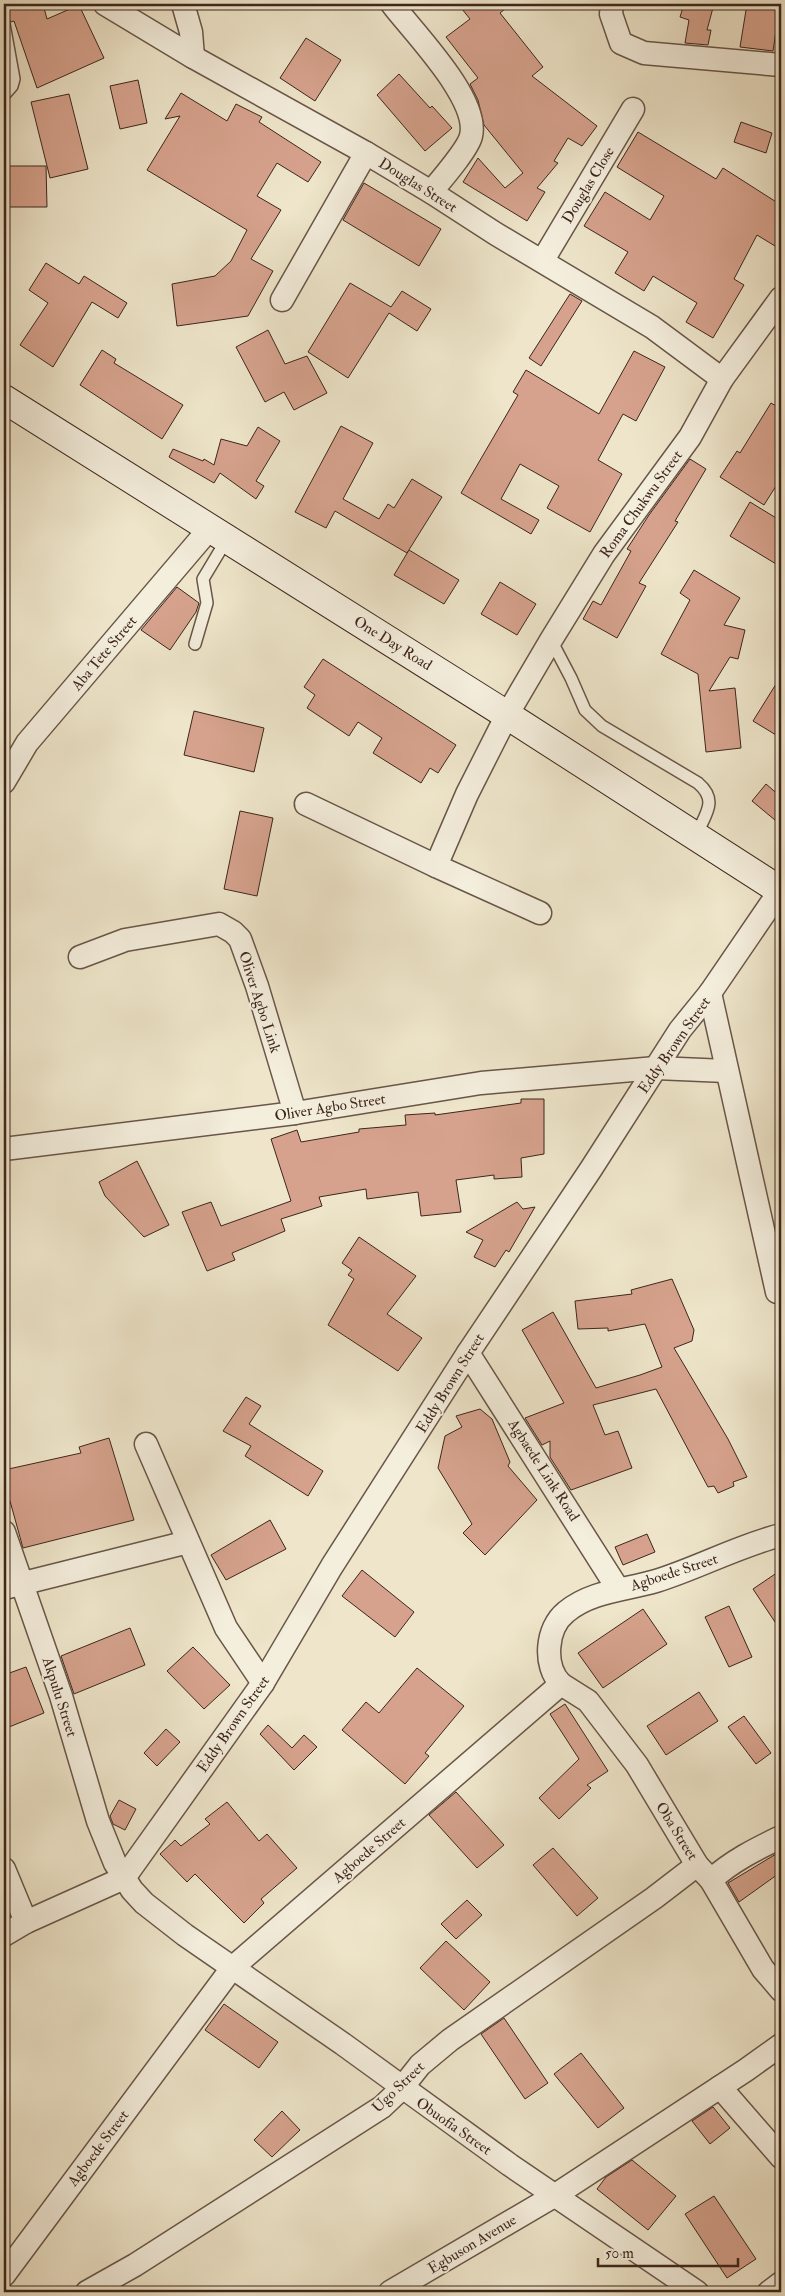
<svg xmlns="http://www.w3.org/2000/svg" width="785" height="2296" font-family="'IM FELL Double Pica',serif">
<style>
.building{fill:#d6a28d;stroke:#3d261d}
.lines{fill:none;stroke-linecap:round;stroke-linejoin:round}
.service-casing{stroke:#695648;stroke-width:14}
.minor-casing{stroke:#695648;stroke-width:25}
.secondary-casing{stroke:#3d261d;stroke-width:30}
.service{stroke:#f4eedd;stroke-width:11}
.minor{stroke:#f4eedd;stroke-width:22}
.secondary{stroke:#f4eedd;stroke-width:28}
.labels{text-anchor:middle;stroke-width:4;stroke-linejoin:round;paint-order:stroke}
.street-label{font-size:15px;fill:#3d261d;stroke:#f4eedd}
</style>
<rect width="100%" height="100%" fill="#eee5ca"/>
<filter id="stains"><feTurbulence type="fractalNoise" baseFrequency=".004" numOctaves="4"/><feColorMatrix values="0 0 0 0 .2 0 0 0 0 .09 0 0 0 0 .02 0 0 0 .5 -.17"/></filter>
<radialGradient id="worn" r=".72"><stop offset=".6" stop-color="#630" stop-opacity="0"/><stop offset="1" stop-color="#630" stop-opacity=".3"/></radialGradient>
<!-- building -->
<g class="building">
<polygon points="4,4 43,4 47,19 79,5 104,58 37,88 14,21 11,22 8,18"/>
<polygon points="458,4 511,4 500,13 543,67 532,76 597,126 582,146 568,138 554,161 558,163 537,188 545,192 527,221 463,182 478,158 505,188 523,173 484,125 478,100 470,84 478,78 446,37 470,19"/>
<polygon points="684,4 714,4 707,30 711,30 708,45 685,43 689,20 680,17"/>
<polygon points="747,4 780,4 773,51 740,47"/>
<polygon points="306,38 341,60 315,101 280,78"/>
<polygon points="399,74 430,108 432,106 452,128 425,151 377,95"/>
<polygon points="138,80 147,123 120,129 110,86"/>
<polygon points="181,93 227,121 236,104 262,117 259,122 321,162 308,182 277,163 257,196 281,210 251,259 273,271 248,316 177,326 172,284 215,276 231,261 247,230 147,170 180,116 165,119"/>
<polygon points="69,94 88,169 50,178 31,102"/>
<polygon points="741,122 772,133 766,153 734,142"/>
<polygon points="638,132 716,179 723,168 781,205 781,235 775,246 757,235 734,279 744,285 713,338 686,322 697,303 653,276 644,291 615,273 628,252 584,226 605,192 650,220 664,196 617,167"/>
<polygon points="4,166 46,166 47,207 4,207"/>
<polygon points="364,183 441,229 419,266 343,220"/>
<polygon points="46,263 79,284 84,276 127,303 118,318 92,302 53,367 20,345 48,303 29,290"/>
<polygon points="350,283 391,307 402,291 431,309 417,331 389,313 348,378 308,352"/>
<polygon points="570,294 582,301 541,366 529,358"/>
<polygon points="268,330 285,364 307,356 327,393 294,410 284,392 265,402 236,347"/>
<polygon points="102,350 116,359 114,363 183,405 162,439 80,385"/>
<polygon points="634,351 665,367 636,421 623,414 598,460 622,474 590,532 547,508 559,486 520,464 501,499 539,520 531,534 461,493 518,395 513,392 526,370 599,414"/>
<polygon points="771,403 781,409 781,478 764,505 720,477 737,451 740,453"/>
<polygon points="341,426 373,443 343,499 379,519 388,504 394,508 412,479 442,497 407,553 335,511 326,528 295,512"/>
<polygon points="258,427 280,441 256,481 264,486 256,499 220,473 214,483 169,457 173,449 203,461 204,459 214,465 221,439 247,446"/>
<polygon points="690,459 706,469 675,521 678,522 639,583 646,586 617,638 583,619 593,601 601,605 631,551 627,549 649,515"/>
<polygon points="750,502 781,521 781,567 730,536"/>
<polygon points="409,550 459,580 444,604 394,575"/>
<polygon points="694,570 740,598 724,625 745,630 738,659 730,657 709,691 735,688 741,748 706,752 698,674 661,654 690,600 680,593"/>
<polygon points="500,582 536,604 517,635 481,614"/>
<polygon points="177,587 199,603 196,612 170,650 141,630"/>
<polygon points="323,659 456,745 438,773 430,768 421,783 373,753 382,738 358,722 349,736 307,708 315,695 304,687"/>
<polygon points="781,676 781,738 753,721"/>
<polygon points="194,711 264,728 254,772 184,755"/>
<polygon points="766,784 781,797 781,825 752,801"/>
<polygon points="240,811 273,818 257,896 224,889"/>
<polygon points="521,1099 544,1099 544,1154 521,1158 522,1177 494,1179 494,1175 456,1180 461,1212 421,1216 418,1192 367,1199 366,1189 319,1197 322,1206 281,1219 285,1231 232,1253 235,1260 207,1271 182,1212 211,1202 221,1226 291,1201 271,1139 297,1130 301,1142 359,1132 359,1129 406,1125 405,1115 435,1113 435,1115 521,1103"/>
<polygon points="137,1161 169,1225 144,1237 105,1196 99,1182"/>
<polygon points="517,1202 523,1209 535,1207 509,1252 506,1250 495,1267 474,1257 483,1240 466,1232"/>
<polygon points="359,1237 416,1276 387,1314 422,1338 398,1371 328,1325 354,1279 348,1275 352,1270 342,1263"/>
<polygon points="672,1279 694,1330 692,1341 674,1348 728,1439 747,1477 733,1482 734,1486 718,1493 714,1486 708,1487 656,1389 593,1405 605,1435 618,1431 632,1468 571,1490 550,1457 550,1441 542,1445 525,1418 564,1403 522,1330 553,1312 596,1388 640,1375 662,1367 645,1324 608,1331 608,1328 578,1329 575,1301 632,1294 631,1290"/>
<polygon points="246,1397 261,1406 249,1424 323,1471 308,1496 245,1456 251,1446 223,1431"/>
<polygon points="480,1409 492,1419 510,1462 508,1466 537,1500 485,1555 463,1533 472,1524 438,1468 445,1436 462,1427 456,1416"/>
<polygon points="109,1438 134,1520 23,1548 10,1501 6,1502 4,1470 81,1453 79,1447"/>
<polygon points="270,1520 286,1549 226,1580 211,1555"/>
<polygon points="647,1534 655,1552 623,1565 615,1547"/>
<polygon points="362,1570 414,1612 395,1637 342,1596"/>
<polygon points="781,1570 781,1631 753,1589"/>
<polygon points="729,1606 752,1657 729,1667 705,1617"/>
<polygon points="643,1609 667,1644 603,1688 578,1653"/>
<polygon points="130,1628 145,1665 74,1694 61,1656"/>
<polygon points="193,1647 230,1685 204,1709 167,1671"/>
<polygon points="26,1667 44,1713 4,1729 4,1675"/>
<polygon points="417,1668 464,1706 425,1753 429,1756 405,1784 342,1730 366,1702 379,1713"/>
<polygon points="699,1692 718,1721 666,1755 647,1726"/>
<polygon points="565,1704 608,1771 587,1785 591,1788 559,1819 539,1798 579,1759 550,1714"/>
<polygon points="744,1716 771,1753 756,1764 728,1727"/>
<polygon points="268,1725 292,1748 304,1735 317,1747 294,1770 260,1734"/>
<polygon points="166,1729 180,1742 157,1766 144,1753"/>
<polygon points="456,1792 504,1845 477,1868 429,1815"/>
<polygon points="119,1800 136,1809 125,1830 113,1824 110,1816"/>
<polygon points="227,1802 259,1841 267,1834 297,1868 261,1899 264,1903 244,1923 195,1874 187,1882 160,1854 175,1840 181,1846 210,1824 205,1819"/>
<polygon points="553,1848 598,1898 577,1916 533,1865"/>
<polygon points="781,1851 781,1872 739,1902 728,1883"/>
<polygon points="467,1900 482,1915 456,1939 441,1924"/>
<polygon points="446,1941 490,1982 464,2010 420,1968"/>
<polygon points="224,2004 278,2042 259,2068 205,2030"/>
<polygon points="504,2018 548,2083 525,2099 481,2034"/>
<polygon points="581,2053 624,2108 598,2128 554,2074"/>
<polygon points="713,2107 730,2128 710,2144 692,2121"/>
<polygon points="282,2111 300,2130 272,2157 254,2140"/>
<polygon points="632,2160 676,2196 648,2230 597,2189 606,2177"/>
<polygon points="714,2196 756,2259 727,2278 685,2214"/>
</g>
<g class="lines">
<defs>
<g id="service">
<polyline points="4,24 14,79 12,86 4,95"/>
<path d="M551,640L571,678L585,710L602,726L698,783C719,801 705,814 696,836"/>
<polyline points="195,644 207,603 203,579 227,539"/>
</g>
<g id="minor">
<polyline points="105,4 193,57 366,153 431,192 496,234 652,327 722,379"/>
<polyline points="183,4 191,32 193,57"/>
<path d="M392,4C413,32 480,99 471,136C468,149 441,180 431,192"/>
<polyline points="612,4 611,14 621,43 644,53 781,65"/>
<polyline points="543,260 633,109"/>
<polyline points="282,300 366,153"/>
<polyline points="4,782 27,743 210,528"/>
<polyline points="306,804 436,866"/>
<polyline points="540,913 436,866 467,794 507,715 551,640 604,554 690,437 722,379 781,298"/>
<polyline points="80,957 125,940 219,924 233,932 240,939 257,986 295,1113"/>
<polyline points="710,993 777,1292"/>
<polyline points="4,1149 295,1113 481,1083 656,1068 726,1071"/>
<polyline points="468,1353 618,1589"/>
<polyline points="146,1444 226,1628 263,1683"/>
<polyline points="4,1532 61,1696 98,1821 115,1863 132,1890 144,1903 185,1935 343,2044 510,2165 697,2292"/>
<polyline points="4,1588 188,1542"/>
<polyline points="561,1684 588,1701 637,1765 697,1865 711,1880 763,1969 781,1990"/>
<polyline points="4,1869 26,1922"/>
<path d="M711,1880C732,1861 756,1849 781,1837"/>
<polyline points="4,1935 26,1922 124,1878 263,1683 332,1566 468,1353 591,1169 680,1030 710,993 781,889"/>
<polyline points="720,2087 781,2157"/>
<path d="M4,2275L232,1968L561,1684C543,1666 546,1628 566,1612C591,1591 626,1590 656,1581C698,1568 738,1546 781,1535"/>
<polyline points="87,2292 135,2265 382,2107 401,2089 420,2065 450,2040 654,1898 697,1865"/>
<polyline points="390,2292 554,2196 746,2070 781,2045"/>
<polyline points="769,2292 781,2283"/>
</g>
<polyline id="secondary" points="4,399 507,715 781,891"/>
</defs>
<!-- service casing -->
<use href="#service" class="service-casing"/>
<!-- minor casing -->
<use href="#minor" class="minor-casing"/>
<!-- secondary casing -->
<use href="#secondary" class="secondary-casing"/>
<!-- service -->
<use href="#service" class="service"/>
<!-- minor -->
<use href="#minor" class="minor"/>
<!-- secondary -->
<use href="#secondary" class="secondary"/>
</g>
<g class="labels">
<!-- street labels -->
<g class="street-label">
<text transform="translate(418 185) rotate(32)" y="5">Douglas Street</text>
<text transform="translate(588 185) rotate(-59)" y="5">Douglas Close</text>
<text transform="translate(641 504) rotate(-54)" y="5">Roma Chukwu Street</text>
<text transform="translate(393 643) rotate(32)" y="5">One Day Road</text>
<text transform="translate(104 653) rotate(-50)" y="5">Aba Tete Street</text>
<text transform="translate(260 1002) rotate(72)" y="5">Oliver Agbo Link</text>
<text transform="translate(674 1045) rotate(-55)" y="5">Eddy Brown Street</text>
<text transform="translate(330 1107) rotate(-9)" y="5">Oliver Agbo Street</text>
<text transform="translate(450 1383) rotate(-58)" y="5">Eddy Brown Street</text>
<text transform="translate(544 1470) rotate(57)" y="5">Agbaede Link Road</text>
<text transform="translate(674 1572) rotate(-18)" y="5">Agboede Street</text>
<text transform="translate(60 1697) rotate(72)" y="5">Akpulu Street</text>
<text transform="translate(233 1724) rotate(-55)" y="5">Eddy Brown Street</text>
<text transform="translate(677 1831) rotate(58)" y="5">Oba Street</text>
<text transform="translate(369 1850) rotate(-41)" y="5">Agboede Street</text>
<text transform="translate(398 2087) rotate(-44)" y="5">Ugo Street</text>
<text transform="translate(454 2126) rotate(35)" y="5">Obuofia Street</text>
<text transform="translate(98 2148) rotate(-53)" y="5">Agboede Street</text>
<text transform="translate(472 2244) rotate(-31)" y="5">Egbuson Avenue</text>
</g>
</g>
<!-- margin -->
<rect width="785" height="2296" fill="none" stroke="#eee5ca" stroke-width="20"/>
<rect x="5" y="5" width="775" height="2286" fill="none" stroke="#3d261d" stroke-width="2.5"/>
<rect x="10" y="10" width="765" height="2276" fill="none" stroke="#3d261d"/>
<!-- scale -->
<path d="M598 2258v8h140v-8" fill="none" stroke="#3d261d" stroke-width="2.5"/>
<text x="605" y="2258" font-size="15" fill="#3d261d" stroke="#f4eedd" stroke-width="4" paint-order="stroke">50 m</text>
<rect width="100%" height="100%" filter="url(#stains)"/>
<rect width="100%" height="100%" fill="url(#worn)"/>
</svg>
